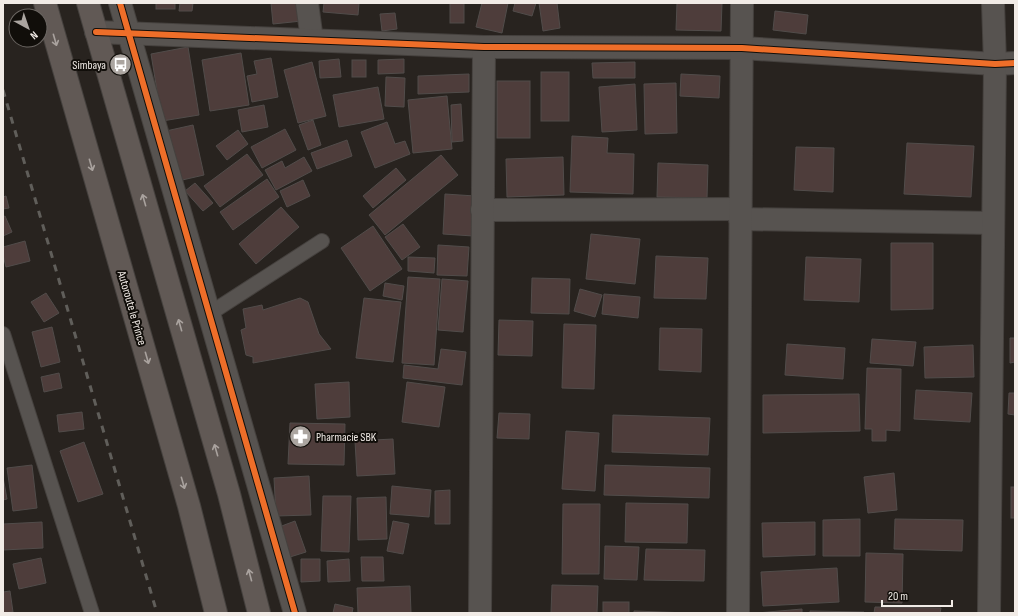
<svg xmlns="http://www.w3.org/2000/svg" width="1018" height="616" font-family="'Sofia Sans Condensed',sans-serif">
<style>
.building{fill:#4e3d3b;stroke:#514c4a}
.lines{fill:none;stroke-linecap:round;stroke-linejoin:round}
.service-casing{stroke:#45413e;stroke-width:16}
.minor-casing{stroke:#45413e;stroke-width:24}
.primary-casing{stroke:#45413e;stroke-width:24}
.service{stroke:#575350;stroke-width:14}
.minor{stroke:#575350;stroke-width:22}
.primary{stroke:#615955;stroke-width:22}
.rail{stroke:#605e5a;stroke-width:3;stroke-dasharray:7 7;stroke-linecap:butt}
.cycleway-casing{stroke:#110e0a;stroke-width:8}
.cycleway{stroke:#ee6e29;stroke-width:6}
.oneway{stroke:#a9a29e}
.labels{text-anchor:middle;stroke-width:4;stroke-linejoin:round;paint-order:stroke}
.poi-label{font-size:12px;fill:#f1ebe6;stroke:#110e0a;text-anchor:end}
.street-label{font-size:12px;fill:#f1ebe6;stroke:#110e0a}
</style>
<rect width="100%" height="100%" fill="#28231f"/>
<!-- building -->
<g class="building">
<rect x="156" y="3" width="19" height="6"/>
<polygon points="180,3 193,3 192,11 179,11"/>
<polygon points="271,3 300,3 302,21 273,24"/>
<polygon points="324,3 359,3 358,15 323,12"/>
<rect x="450" y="3" width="14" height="20"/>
<polygon points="482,3 508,3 502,33 476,27"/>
<polygon points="515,3 536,3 532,16 513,11"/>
<polygon points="539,3 557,3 560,28 543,31"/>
<polygon points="677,3 722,3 721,31 676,30"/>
<polygon points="775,11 808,15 806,34 773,30"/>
<polygon points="395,13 397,29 382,31 380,14"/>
<polygon points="188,47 199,115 162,121 151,54"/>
<polygon points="241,53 249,105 210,111 202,60"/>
<polygon points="271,58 278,97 252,102 247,76 257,74 254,61"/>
<polygon points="339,59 341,77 320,78 319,61"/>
<polygon points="404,59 404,73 378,74 378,60"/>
<rect x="352" y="60" width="14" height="17"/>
<polygon points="312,62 326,116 298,123 284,70"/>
<polygon points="635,62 635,78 593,78 592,63"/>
<rect x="541" y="72" width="28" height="49"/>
<polygon points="469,74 469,92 418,94 418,76"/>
<polygon points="681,74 720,76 719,98 680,96"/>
<polygon points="386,77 405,78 404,107 385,106"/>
<rect x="497" y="81" width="33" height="57"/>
<polygon points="676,83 677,133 645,134 644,84"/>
<polygon points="635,84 637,130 602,132 599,87"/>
<polygon points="378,87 384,119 339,127 333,95"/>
<polygon points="447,96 452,149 413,153 408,100"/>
<polygon points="461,104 463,141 452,142 451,105"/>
<polygon points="264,105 268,127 242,132 238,110"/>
<polygon points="313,120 321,145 308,150 299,125"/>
<polygon points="387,122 395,144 405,141 410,154 375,168 361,132"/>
<polygon points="193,125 204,175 178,181 166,131"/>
<polygon points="285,129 296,150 262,168 251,147"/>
<polygon points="238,130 248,144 227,160 216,146"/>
<polygon points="572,136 608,138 607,153 634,154 633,194 570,192"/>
<polygon points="347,140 352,156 317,169 311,153"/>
<polygon points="907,143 974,146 971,197 904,194"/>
<polygon points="796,147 834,148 833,192 794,190"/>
<polygon points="247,154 263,175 220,207 204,186"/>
<polygon points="441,155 458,175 385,235 369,215"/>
<polygon points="304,157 312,171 276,190 265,170 282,161 285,168"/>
<polygon points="563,157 564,195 507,197 506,159"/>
<polygon points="658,163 708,165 707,198 657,197"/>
<polygon points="396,168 406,180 373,208 363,196"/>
<polygon points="267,179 279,197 233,230 220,212"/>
<polygon points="303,180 310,196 287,207 280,191"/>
<polygon points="195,183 213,203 203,211 185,191"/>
<polygon points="445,194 475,196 473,236 443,234"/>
<polygon points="6,196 9,208 3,209 3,197"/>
<polygon points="281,207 299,227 256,264 239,244"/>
<polygon points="5,216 12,232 3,236 3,217"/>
<polygon points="403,224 420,247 402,260 385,237"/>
<polygon points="373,226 402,269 370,291 341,248"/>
<polygon points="591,234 640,239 635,284 586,279"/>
<polygon points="25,241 30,261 6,267 3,255 3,247"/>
<polygon points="891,243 933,243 933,309 891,310"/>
<polygon points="438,245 469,247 467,276 437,275"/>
<polygon points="656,256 708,258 706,299 654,298"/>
<polygon points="408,257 435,258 434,273 408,271"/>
<polygon points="806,257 861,259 859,302 804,300"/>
<polygon points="408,277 440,279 434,365 402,363"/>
<polygon points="532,278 570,279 569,314 531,313"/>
<polygon points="442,279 468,281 463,332 438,330"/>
<polygon points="385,283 404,286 402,300 383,296"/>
<polygon points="580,289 602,295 595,317 574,311"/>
<polygon points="46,293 59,313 44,322 31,302"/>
<polygon points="604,294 640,297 638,318 602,314"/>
<polygon points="300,298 308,302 319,334 331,349 253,363 253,357 246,355 241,330 246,328 243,309 262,305 263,310"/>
<polygon points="364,298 401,302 393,362 356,358"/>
<polygon points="499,320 533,321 532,356 498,355"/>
<polygon points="564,324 596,325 594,389 562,388"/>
<polygon points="52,327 60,362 41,367 32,332"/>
<polygon points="660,328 702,329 701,372 659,370"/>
<polygon points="1010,338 1015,338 1015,362 1010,363"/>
<polygon points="872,339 916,342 913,366 870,363"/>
<polygon points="787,344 845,348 843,379 785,375"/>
<polygon points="973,345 974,377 925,378 924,347"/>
<polygon points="441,349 466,352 462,385 403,378 404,365 438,369"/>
<polygon points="867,368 901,369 900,431 886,430 886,441 872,441 872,429 865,429"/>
<polygon points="59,373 62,388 44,392 41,377"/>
<polygon points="349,382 350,417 317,419 315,384"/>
<polygon points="407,382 445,387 439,427 402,422"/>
<polygon points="916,390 972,393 970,422 914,419"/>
<polygon points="1009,393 1015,393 1015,415 1008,414"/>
<polygon points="859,394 860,431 763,433 763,395"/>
<polygon points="82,412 84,429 59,432 57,415"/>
<polygon points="499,413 530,414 529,439 497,438"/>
<polygon points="613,415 710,418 708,455 612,452"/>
<polygon points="290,423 345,424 344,465 288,464"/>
<polygon points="566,431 599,433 595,491 562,489"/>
<polygon points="393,439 395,474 357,476 355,441"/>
<polygon points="84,442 103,494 78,502 60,451"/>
<polygon points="32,465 37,508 13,511 7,468"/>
<polygon points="605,465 710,468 709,498 604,495"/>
<polygon points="894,473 897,510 868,513 864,477"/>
<polygon points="309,476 311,515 276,516 274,478"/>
<polygon points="3,477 7,499 3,500"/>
<polygon points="392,486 431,490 429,517 390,514"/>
<rect x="1011" y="487" width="4" height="31"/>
<polygon points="450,490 450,524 435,524 435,491"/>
<polygon points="323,496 351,496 349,552 321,551"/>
<polygon points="386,497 387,539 358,540 357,498"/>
<polygon points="626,503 688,504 687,543 625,542"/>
<polygon points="563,504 600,504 599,574 562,574"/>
<polygon points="860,519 860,556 823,556 823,520"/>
<polygon points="895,519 963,520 962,551 894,549"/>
<polygon points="295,521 306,552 290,557 279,527"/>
<polygon points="393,521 409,524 403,554 387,551"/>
<polygon points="42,522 43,548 3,550 3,524"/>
<polygon points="815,522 815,555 763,557 762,523"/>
<polygon points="605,546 639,547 637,580 604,579"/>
<polygon points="646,549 705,550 704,581 644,580"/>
<polygon points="866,553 903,554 902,603 865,602"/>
<polygon points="361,557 383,557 384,581 362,581"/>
<polygon points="41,558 46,583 19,589 13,564"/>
<polygon points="301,559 320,559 320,581 301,582"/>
<polygon points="349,559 350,581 328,582 327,561"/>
<polygon points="837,568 839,602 763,606 761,572"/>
<polygon points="552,585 598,586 597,613 551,613"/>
<polygon points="410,586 411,613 358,613 357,588"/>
<polygon points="10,591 13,612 3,613 3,592"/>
<rect x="603" y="602" width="26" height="11"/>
<polygon points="335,604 353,608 352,613 333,613"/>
<polygon points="875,607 941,608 940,613 874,613"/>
<polygon points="802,609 802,613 757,613"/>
<polygon points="634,611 689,613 634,613"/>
<polygon points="810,611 864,612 864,613 810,613"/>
</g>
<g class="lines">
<defs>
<g id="service">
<polyline points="209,314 322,241"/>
<polyline points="3,334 92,613"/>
</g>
<g id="minor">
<polyline points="120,3 295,613"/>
<polyline points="307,3 312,40"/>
<polyline points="96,32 484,47 742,48 995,64 1015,63"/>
<polyline points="482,210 740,209"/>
<polyline points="740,219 993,223"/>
<polyline points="480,613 484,47"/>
<polyline points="738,613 742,3"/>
<polyline points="989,613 995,64 993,3"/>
</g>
<g id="primary">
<polyline points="45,3 189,506 216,613"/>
<polyline points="88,3 229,494 259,613"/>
</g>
</defs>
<!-- service casing -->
<use href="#service" class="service-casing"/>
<!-- minor casing -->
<use href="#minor" class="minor-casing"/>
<!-- primary casing -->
<use href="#primary" class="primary-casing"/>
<!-- service -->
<use href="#service" class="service"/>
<!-- minor -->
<use href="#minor" class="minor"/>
<!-- primary -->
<use href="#primary" class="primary"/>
<!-- rail -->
<polyline class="rail" points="3,90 157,613"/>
<defs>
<g id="cycleway">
<polyline points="120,3 295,613"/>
<polyline points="96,32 484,47 742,48 995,64 1015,63"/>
</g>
</defs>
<!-- cycleway casing -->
<use href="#cycleway" class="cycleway-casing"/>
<!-- cycleway -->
<use href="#cycleway" class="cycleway"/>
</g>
<!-- one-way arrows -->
<defs><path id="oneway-shaft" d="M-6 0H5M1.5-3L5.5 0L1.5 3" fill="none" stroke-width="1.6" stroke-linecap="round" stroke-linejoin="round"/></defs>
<g class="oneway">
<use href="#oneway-shaft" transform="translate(55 40) rotate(74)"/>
<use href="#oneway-shaft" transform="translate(91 165) rotate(74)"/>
<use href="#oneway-shaft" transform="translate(144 200) rotate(-106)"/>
<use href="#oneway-shaft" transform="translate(180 325) rotate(-106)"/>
<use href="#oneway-shaft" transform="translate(147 358) rotate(74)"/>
<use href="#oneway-shaft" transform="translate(216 450) rotate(-106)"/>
<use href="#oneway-shaft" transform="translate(183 483) rotate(74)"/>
<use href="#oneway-shaft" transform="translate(250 575) rotate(-105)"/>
</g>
<!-- icons -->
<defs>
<symbol id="bus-disc" viewBox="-11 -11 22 22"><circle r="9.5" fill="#aba5a0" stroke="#110e0a"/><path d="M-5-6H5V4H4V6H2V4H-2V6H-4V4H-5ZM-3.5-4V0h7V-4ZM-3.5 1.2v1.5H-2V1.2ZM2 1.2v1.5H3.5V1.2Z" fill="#fff"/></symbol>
<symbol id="pharmacy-disc" viewBox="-11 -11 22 22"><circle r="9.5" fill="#aba5a0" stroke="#110e0a"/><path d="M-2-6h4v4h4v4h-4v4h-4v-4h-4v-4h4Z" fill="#fff"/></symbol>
</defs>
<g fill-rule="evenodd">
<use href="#bus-disc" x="108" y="52" width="25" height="25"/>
<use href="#pharmacy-disc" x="288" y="424" width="25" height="25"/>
</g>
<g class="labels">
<!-- poi labels -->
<g class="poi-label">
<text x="106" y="69">Simbaya</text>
<text x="316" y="441" text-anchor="start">Pharmacie SBK</text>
</g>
<!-- street labels -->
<g class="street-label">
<text transform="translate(132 308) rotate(74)" y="4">Autoroute le Prince</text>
</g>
</g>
<!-- border -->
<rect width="1018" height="616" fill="none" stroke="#f1ebe6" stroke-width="8"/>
<!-- north arrow -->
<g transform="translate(28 28) rotate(140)"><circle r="19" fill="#110e0a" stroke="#6b6662"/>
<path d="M0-3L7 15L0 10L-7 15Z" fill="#aba5a0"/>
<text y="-6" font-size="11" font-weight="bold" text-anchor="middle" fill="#f1ebe6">N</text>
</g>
<!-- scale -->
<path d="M882 600v6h70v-6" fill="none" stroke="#f1ebe6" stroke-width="2"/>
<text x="888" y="600" font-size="12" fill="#f1ebe6" stroke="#110e0a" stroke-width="3" paint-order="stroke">20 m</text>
</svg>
